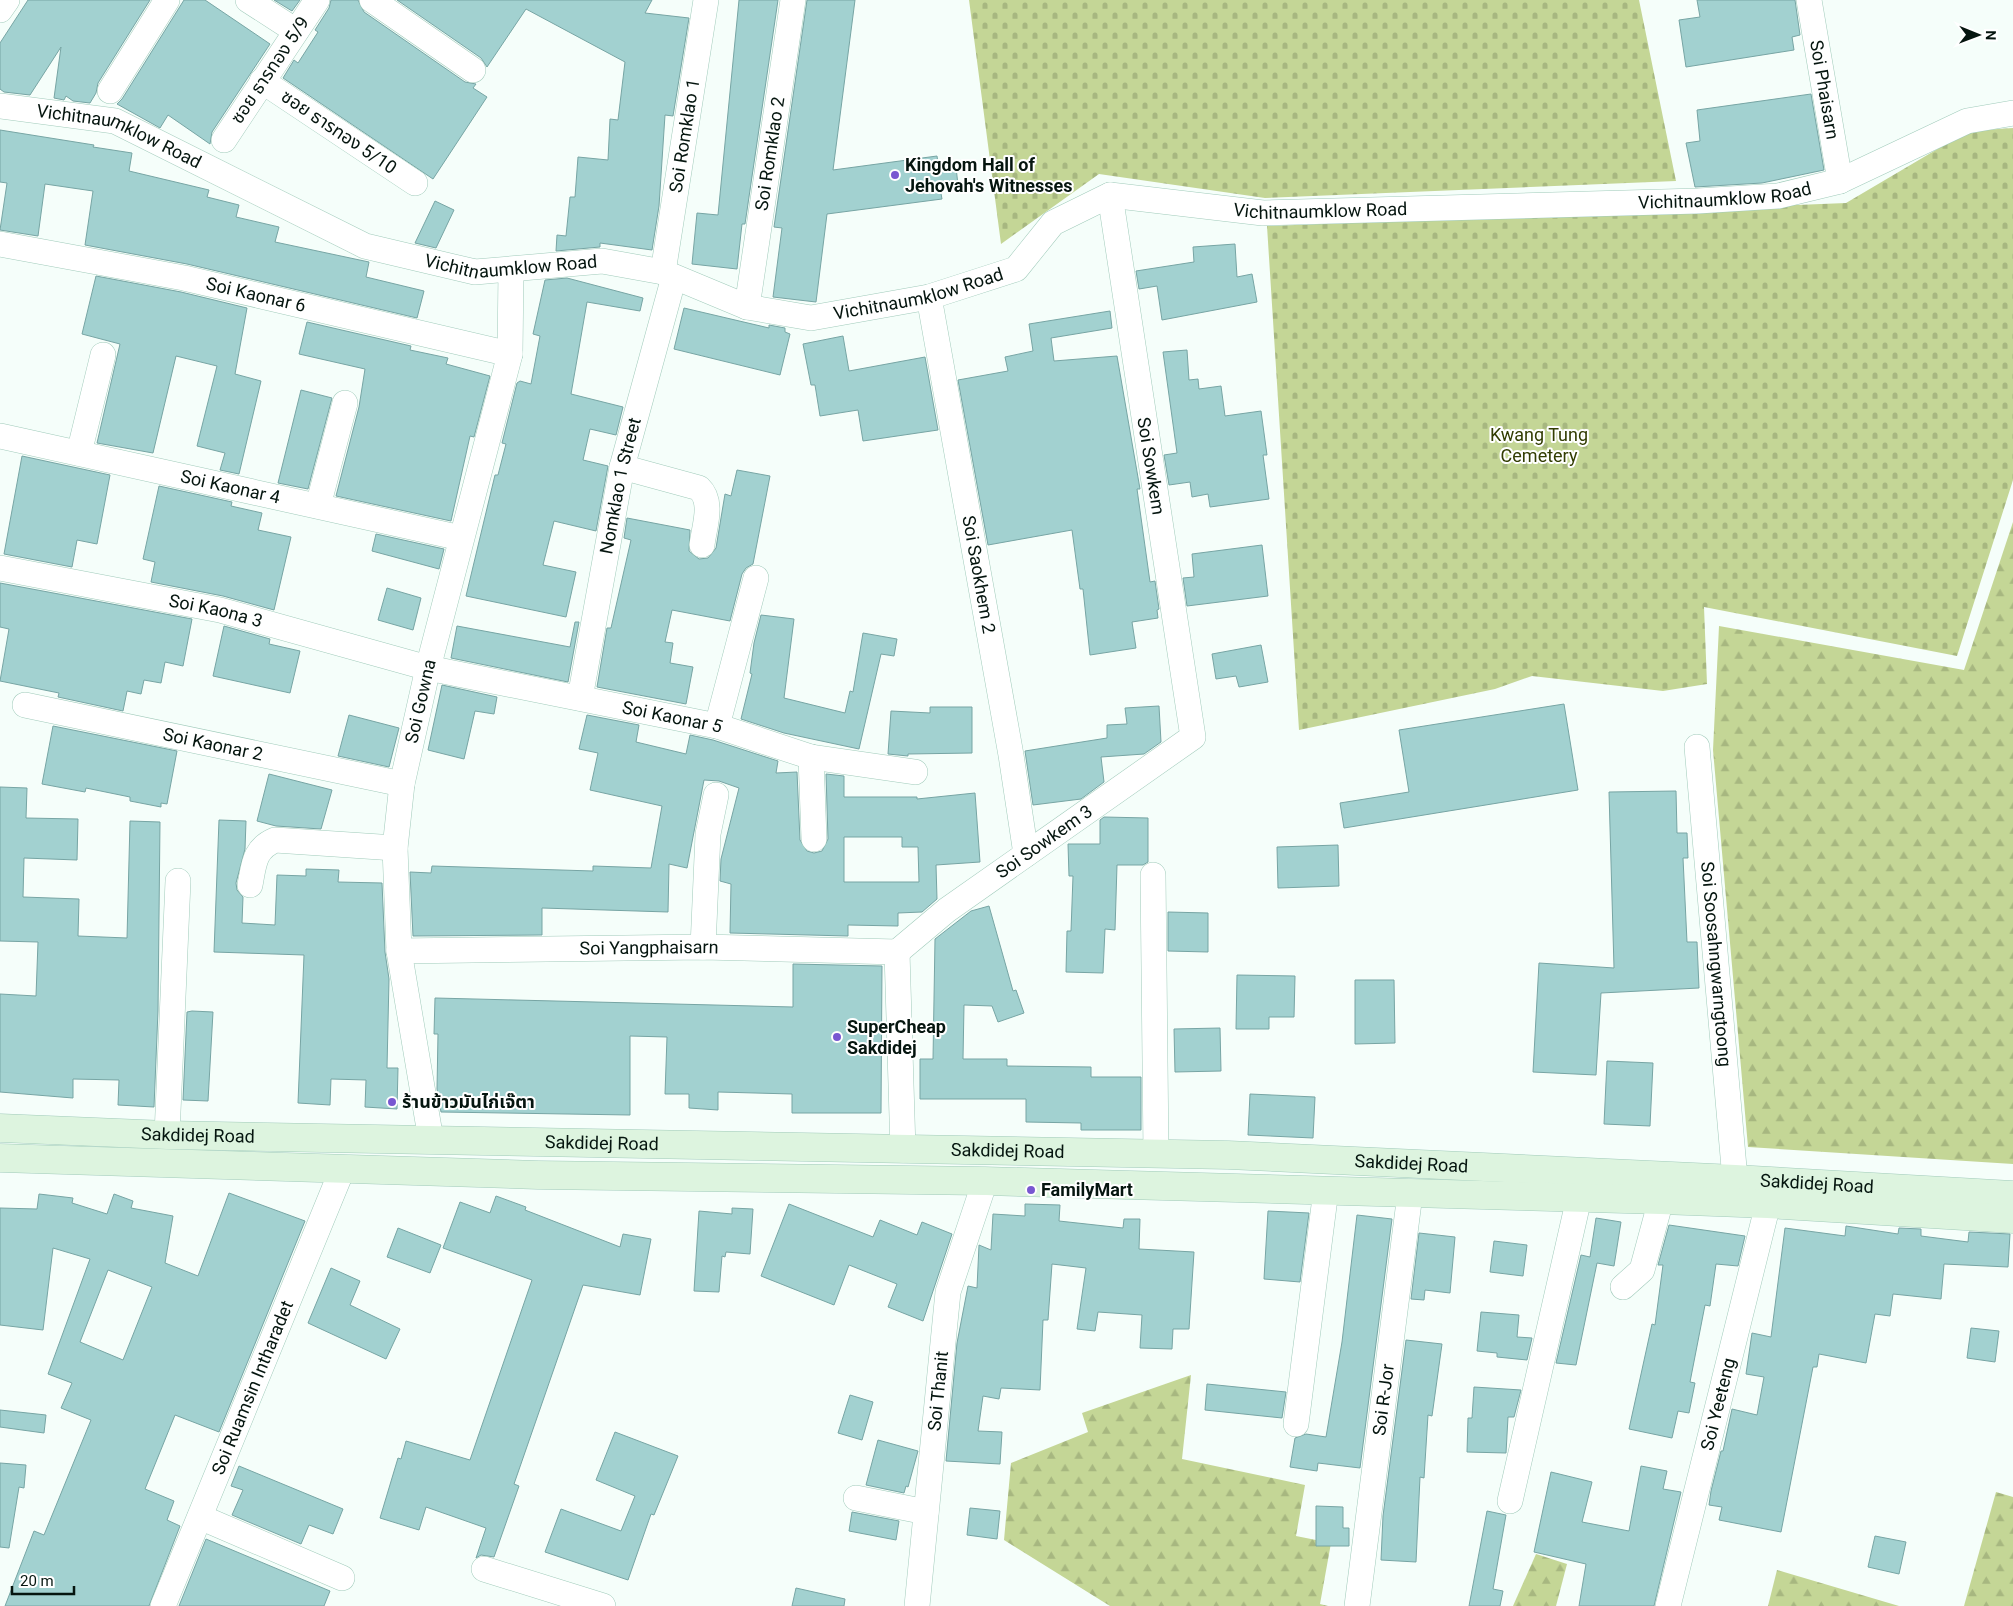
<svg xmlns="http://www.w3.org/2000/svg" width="2013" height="1606" font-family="Roboto,'Noto Sans Thai',sans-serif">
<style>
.forest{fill:url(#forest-firs)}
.cemetery{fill:url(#cemetery-stones)}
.building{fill:#a2d1d0;stroke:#77a5a4;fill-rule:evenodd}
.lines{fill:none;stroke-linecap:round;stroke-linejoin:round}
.minor-casing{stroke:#a1cbbb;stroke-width:26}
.secondary-casing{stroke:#a1cbbb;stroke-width:29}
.minor{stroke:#fff;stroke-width:25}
.secondary{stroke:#ddf4df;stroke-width:28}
.poi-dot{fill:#7857d1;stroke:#fff;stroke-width:2}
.labels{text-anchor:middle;stroke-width:4;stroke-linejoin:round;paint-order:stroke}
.street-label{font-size:18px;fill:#05150f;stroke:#fff}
.poi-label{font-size:18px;font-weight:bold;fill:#05150f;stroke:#fff;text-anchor:start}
.park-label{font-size:18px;fill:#323d02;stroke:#fff}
</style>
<defs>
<pattern id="forest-firs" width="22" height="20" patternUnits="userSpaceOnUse" patternTransform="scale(1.25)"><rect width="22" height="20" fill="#c4d696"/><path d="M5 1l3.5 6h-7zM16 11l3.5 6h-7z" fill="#a7b780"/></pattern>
<pattern id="cemetery-stones" width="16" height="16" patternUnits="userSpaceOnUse" patternTransform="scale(1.25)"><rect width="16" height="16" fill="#c4d696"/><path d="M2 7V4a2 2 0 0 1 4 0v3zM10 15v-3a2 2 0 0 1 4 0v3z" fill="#a7b780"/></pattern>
</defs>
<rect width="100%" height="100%" fill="#f5fefa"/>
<!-- forest -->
<g class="forest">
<polygon points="2013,522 2013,1164 1748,1147 1713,750 1719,626 1964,670"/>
<polygon points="1191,1375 1182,1459 1305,1485 1296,1536 1331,1543 1320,1604 1328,1606 1110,1606 1004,1540 1011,1463 1088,1432 1082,1413"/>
<polygon points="1996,1492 2013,1497 2013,1606 1964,1606"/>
<polygon points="1536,1554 1567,1564 1556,1606 1513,1606"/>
<polygon points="1777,1570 1899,1606 1768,1606"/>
</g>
<!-- cemetery -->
<g class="cemetery">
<polygon points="969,0 1639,0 1676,181 1265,198 1099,174 1001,244"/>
<polygon points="2013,128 2013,480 1957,656 1704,607 1707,684 1663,691 1532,676 1495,689 1299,730 1267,226 1846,203 1968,131"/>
</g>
<!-- building -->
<g class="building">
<polygon points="28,0 150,0 98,83 96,93 90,103 73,101 66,96 64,100 54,98 61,47 30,95 4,92 0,89 0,43"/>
<polygon points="184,0 205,0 270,44 212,132 210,144 168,115 160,128 117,104 122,99"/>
<polygon points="274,0 300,0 292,11"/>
<polygon points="331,0 358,0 364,12 465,82 476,84 473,88 487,97 433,179 283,78 294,60 298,63 318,32 315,30 329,8"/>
<polygon points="397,0 652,0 645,13 689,18 673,116 665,115 659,206 652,250 600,243 600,247 556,251 557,235 566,236 570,197 575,197 578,157 608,160 610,119 618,120 625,62 526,9 487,67 481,58"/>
<polygon points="739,0 778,0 745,224 742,224 737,269 692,264 697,213 718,215"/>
<polygon points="807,0 855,0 833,170 937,156 939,169 956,167 958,185 940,188 942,199 827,214 816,302 773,297 782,228 774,227"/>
<polygon points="1697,0 1795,0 1800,35 1792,37 1794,50 1686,67 1679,20 1700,17"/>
<polygon points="1811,94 1824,170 1762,183 1695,187 1686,143 1700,141 1697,110"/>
<polygon points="0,130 94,145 93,147 132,153 129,171 209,190 207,197 239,205 236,217 279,227 275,242 369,262 366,277 424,291 417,318 187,264 85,245 93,191 45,184 38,236 0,230 7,183 0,182"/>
<polygon points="435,201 454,210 436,248 415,243"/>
<polygon points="1235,244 1237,277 1252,274 1257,302 1162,320 1157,286 1139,289 1136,271 1194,262 1193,247"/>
<polygon points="96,276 181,292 247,308 235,374 261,381 239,474 220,470 225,453 197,446 217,366 176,356 153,453 97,443 120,344 82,334"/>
<polygon points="567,278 643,298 640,311 587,302 571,394 623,407 616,435 590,429 583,460 608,466 596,531 554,521 543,565 576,572 566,617 466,596 495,475 498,475 506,444 502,443 517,383 520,381 531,384 540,336 533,334 545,280"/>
<polygon points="684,308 769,328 769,325 785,328 785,332 790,334 780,375 674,349"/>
<polygon points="1110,311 1112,328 1051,338 1054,361 1117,356 1140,489 1137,489 1150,582 1155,581 1159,609 1157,610 1158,618 1132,622 1136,648 1090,655 1083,589 1080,589 1072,530 988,545 958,380 1008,371 1005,357 1033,351 1029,324"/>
<polygon points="307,322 411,346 410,350 448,358 446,364 490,376 474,437 470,436 451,521 336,496 359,407 365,369 299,354"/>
<polygon points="843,336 849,371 925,357 938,430 863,441 858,410 820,416 815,385 811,385 803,344"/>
<polygon points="1187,350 1189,380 1198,379 1199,389 1221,386 1225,416 1261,411 1267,455 1263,455 1269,499 1210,507 1208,494 1192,497 1190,482 1169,485 1164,455 1177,453 1163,352"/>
<polygon points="301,390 332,398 308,489 278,483"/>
<polygon points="22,456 110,475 97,544 77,540 72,567 4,554"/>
<polygon points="737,470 770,476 753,564 746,568 742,574 730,621 672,610 665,642 673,643 670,663 693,667 686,704 597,687 607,628 611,628 631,540 624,538 627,518 690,530 689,551 699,559 708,558 716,548 725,494 731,496"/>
<polygon points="159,486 232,502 231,506 262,513 258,530 291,537 274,610 223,596 151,582 155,562 143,559"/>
<polygon points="376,534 444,549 439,569 372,551"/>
<polygon points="1262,545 1268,596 1187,606 1183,578 1194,577 1192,554"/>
<polygon points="0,583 192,619 183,666 165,662 161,683 144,680 141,694 127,691 123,711 58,697 59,693 0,681 9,629 0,627"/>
<polygon points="387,588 421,598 413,630 378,620"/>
<polygon points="761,615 794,619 784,698 845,713 850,691 853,692 863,633 897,639 894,656 881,654 859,749 784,733 741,719 752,674 750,673 754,643"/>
<polygon points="575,622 579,622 568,682 451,658 457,626 570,647"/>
<polygon points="224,626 270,639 269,644 300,651 290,693 213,676"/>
<polygon points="1261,645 1268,682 1239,687 1236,676 1216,679 1212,654"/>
<polygon points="442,685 497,697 494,714 475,711 464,759 428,750"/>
<polygon points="1564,704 1578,790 1344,828 1340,803 1409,792 1399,730"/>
<polygon points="1159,706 1161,742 1144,754 1101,757 1104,782 1081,799 1033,805 1025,751 1107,738 1107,725 1127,724 1125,708"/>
<polygon points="930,707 972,707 972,753 908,754 908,756 888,754 891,711 930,713"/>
<polygon points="349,715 399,728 389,767 338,756"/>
<path d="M587,715L639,725L636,742L686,754L690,735L713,740L778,761L776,773L797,772L800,840L807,851L814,853L822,851L828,839L826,774L844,776V797H917V799L975,793L980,862L936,865L937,899L922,912L898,913V926L848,925V936L730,933L731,884L720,881L721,859L739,788L719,781L704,780L687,868L669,864L668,912L542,908V935L413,936L410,872L431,873L432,866L593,871V866L651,868L662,806L590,790L598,753L579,749ZM844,837H902V847H918L919,882H844Z"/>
<polygon points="53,726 177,751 167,804 161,803 161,807 130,801 130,797 86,788 85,792 42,784"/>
<polygon points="269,774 332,790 321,829 276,826 257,821"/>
<polygon points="0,787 27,788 26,818 78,819 77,860 24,858 23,897 79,899 78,936 127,938 130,821 160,822 158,1011 154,1107 118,1105 119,1080 73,1079 73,1098 0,1092 0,994 36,996 38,942 0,941"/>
<polygon points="1676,791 1677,833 1687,833 1688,858 1683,858 1687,942 1697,942 1699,988 1601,993 1596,1075 1533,1072 1539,963 1614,968 1609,792"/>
<polygon points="1104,817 1148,818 1148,862 1143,865 1117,865 1115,930 1105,929 1103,973 1066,972 1067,931 1071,931 1073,876 1069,876 1068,844 1100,844 1100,820"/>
<polygon points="219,820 246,821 245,849 236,883 237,890 243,897 242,923 275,925 277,875 306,876 306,869 339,870 338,882 382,883 385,952 389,979 387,1068 398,1068 397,1109 365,1107 366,1080 331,1079 330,1105 298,1103 304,955 214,952"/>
<polygon points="1338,845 1339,886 1278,888 1277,847"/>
<polygon points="989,906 1013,991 1016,990 1024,1013 998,1022 992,1006 964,1005 963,1059 1007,1059 1007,1066 1091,1067 1091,1077 1141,1077 1141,1130 1081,1130 1081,1123 1026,1122 1026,1099 920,1099 920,1059 933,1059 935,939 971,911"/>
<polygon points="1168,912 1208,913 1208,952 1168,951"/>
<polygon points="793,964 882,966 881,1113 792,1113 792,1094 718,1092 718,1110 689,1108 689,1094 665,1094 667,1037 630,1036 630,1115 441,1112 437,1089 438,1034 434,1034 435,998 793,1007"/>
<polygon points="1237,975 1295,976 1294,1017 1269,1017 1269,1029 1236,1029"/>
<polygon points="1355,980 1394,980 1395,1043 1355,1044"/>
<polygon points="192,1011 213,1012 208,1101 183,1100 187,1012"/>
<polygon points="1220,1028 1221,1071 1175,1072 1174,1029"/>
<polygon points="1607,1061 1653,1063 1650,1126 1604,1124"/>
<polygon points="1250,1094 1315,1097 1313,1138 1248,1135"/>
<path d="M229,1193L305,1221L219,1432L175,1415L145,1489L174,1501L167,1520L180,1526L149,1606H5L34,1531L44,1535L91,1420L61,1408L72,1383L48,1374L90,1259L53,1248L43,1330L0,1325V1208L37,1209L39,1194L73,1198L72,1203L107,1214L114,1194L133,1201L131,1208L173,1216L165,1263L198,1276ZM108,1270L152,1287L123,1360L80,1342Z"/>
<polygon points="496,1196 526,1207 525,1210 620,1247 623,1234 651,1239 640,1295 583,1285 514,1484 519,1486 494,1557 481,1555 476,1558 486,1528 426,1507 419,1530 380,1518 398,1458 401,1459 406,1441 470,1460 532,1280 443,1248 460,1202 490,1213"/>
<polygon points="789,1204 873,1237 880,1220 917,1235 922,1222 952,1234 923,1321 888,1307 897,1284 849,1265 834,1305 761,1276"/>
<polygon points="1025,1204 1060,1205 1059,1221 1123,1228 1124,1219 1140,1219 1139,1249 1194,1252 1189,1329 1173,1329 1172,1349 1140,1348 1142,1315 1098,1312 1095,1331 1077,1329 1086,1268 1052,1264 1048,1320 1043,1320 1040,1390 1001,1388 999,1399 983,1396 978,1431 1002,1432 1000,1464 946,1461 957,1343 968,1286 977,1288 979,1245 991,1250 993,1214 1025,1216"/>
<polygon points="732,1208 753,1209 750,1254 726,1252 725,1257 722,1256 719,1292 694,1291 699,1211 732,1214"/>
<polygon points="1268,1211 1309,1213 1300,1282 1264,1279"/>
<polygon points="1357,1215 1392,1219 1360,1468 1318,1463 1317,1471 1290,1467 1295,1438 1306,1434 1326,1437 1342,1342"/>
<polygon points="1596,1218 1621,1222 1614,1266 1597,1263 1576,1365 1556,1363 1581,1255 1590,1257"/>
<polygon points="1669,1225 1745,1236 1738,1266 1716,1264 1710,1306 1705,1305 1690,1382 1695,1383 1689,1413 1678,1411 1672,1438 1629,1429 1652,1324 1655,1325 1663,1265 1658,1265"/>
<polygon points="1846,1226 1898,1234 1899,1228 1921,1229 1921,1236 1968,1242 1969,1232 2010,1234 2008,1267 1944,1264 1941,1299 1893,1294 1890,1316 1875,1314 1866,1363 1819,1354 1817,1367 1813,1367 1781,1532 1719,1520 1722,1507 1709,1505 1711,1491 1721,1451 1723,1451 1732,1409 1757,1415 1764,1377 1746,1374 1752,1333 1771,1337 1785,1228 1845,1236"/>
<polygon points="398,1228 441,1245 430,1273 387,1257"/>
<polygon points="1419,1233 1455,1237 1450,1293 1425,1290 1424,1300 1411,1299"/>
<polygon points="1494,1241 1527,1245 1523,1276 1490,1272"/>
<polygon points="331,1268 360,1281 350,1305 400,1329 386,1359 308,1323"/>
<polygon points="1481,1312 1519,1315 1517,1337 1532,1338 1527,1360 1497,1357 1497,1353 1477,1351"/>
<polygon points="1971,1328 1999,1331 1995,1362 1967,1358"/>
<polygon points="1406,1340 1442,1344 1432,1416 1428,1415 1424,1478 1420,1477 1416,1562 1381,1560 1383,1516"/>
<polygon points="1207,1384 1286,1392 1282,1418 1205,1410"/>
<polygon points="1474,1387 1521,1390 1514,1417 1508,1417 1506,1453 1467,1452 1468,1418 1472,1418"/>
<polygon points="850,1395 873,1402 862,1440 838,1433"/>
<polygon points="0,1410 46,1415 44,1433 0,1427"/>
<polygon points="615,1432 678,1456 654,1515 651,1514 628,1580 545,1552 561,1509 621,1531 635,1496 596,1480"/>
<polygon points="878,1440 918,1451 908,1487 906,1486 904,1493 866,1485"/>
<polygon points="0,1463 26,1465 24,1488 19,1487 9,1548 0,1547"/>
<polygon points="239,1466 343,1509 333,1534 309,1525 301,1544 232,1515 243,1490 231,1486"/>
<polygon points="1641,1466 1667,1471 1663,1489 1681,1492 1654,1606 1579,1606 1586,1564 1534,1552 1551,1472 1592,1482 1582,1522 1629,1531"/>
<polygon points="1316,1506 1343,1507 1343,1528 1349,1528 1349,1546 1316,1546"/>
<polygon points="970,1508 1000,1511 997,1539 967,1535"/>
<polygon points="1487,1511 1506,1515 1493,1589 1503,1591 1500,1606 1469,1606"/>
<polygon points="852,1512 899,1521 896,1540 849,1531"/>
<polygon points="1875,1536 1906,1542 1899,1574 1868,1567"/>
<polygon points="206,1539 330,1591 324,1606 179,1606"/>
<polygon points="796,1588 845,1599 844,1606 792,1606"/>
</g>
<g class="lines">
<defs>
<g id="minor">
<polyline points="248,0 296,31"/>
<polyline points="372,0 473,70"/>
<path id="s1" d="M1809,0L1840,181"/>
<polyline points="0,10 7,0"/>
<polyline points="262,81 415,183"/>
<polyline points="110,91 167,0"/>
<path id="s2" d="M0,106L115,121L365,246L475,272L602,261L663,272L747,307L811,318L929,297L1016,269L1053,223L1110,195L1263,213L1698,201L1778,196L1840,181L1967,121L2013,113"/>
<polyline points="224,140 317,0"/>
<path id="s3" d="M0,244L184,278L510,354"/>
<path id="s4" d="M663,272L706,0"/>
<path id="s5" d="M929,297L1011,755L1026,854"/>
<path id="s6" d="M747,307L793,0"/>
<path id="s7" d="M0,436L461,538"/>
<polyline points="79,453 103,355"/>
<path d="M622,467L699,488C714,502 704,527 702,545"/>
<polyline points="318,506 345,403"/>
<path id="s8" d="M0,568L220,610L428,668L717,726L811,757L915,772"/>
<path id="s9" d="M580,698L622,467L674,277"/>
<path id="s10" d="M25,705L402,784"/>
<polyline points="717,726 756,578"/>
<path id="s11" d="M1697,747L1735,1179"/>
<polyline points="811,757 814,839"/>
<polyline points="1153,875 1156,1153"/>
<path d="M250,885C254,864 254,849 275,840L395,848"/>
<polyline points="703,947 708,834 716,795"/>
<path id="s12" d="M399,951L703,947L897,952"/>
<path id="s13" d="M897,952L947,910L1193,737L1110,195"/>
<polyline points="897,952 903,1150"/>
<polyline points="167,1135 178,881"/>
<path id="s14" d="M431,1140L399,951L395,848L402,784L428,668L510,354L511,270"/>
<polyline points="1623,1287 1642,1270 1661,1200"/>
<polyline points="1296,1424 1326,1190"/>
<polyline points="856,1498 926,1512"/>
<polyline points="1510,1501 1579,1198"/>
<polyline points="200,1517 342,1578"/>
<polyline points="484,1569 603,1606"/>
<path id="s15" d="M163,1606L342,1170"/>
<path id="s16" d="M917,1606L948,1292L985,1181"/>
<path id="s17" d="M1357,1606L1410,1194"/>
<path id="s18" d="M1668,1606L1768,1204"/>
</g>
<g id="secondary">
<path id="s19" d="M0,1128L167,1135L1228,1155L1735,1179L2013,1195"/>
<polyline points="0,1158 538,1175 985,1181 1661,1200 1768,1204 2013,1219"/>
</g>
</defs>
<!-- minor casing -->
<use href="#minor" class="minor-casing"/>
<!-- secondary casing -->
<use href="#secondary" class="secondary-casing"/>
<!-- minor -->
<use href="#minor" class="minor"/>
<!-- secondary -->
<use href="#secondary" class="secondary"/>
</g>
<!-- markers -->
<g class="poi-dot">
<circle cx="895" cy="175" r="5"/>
<circle cx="837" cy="1037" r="5"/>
<circle cx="392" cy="1102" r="5"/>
<circle cx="1031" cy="1190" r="5"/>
</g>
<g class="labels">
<!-- street labels -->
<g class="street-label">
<text transform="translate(270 70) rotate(-56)" y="6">ซอย ธารทอง 5/9</text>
<text dy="6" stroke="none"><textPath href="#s1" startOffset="91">Soi Phaisarn</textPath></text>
<text transform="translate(339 132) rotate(34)" y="6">ซอย ธารทอง 5/10</text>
<text dy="6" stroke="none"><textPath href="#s4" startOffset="138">Soi Romklao 1</textPath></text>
<text dy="6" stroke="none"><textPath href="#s2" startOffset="124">Vichitnaumklow Road</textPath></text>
<text dy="6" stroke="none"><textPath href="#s6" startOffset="155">Soi Romklao 2</textPath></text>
<text dy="6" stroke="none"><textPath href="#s2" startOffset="1804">Vichitnaumklow Road</textPath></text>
<text dy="6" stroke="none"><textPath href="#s2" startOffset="1399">Vichitnaumklow Road</textPath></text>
<text dy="6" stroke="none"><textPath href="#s2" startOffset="544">Vichitnaumklow Road</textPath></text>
<text dy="6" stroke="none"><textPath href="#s2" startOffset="964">Vichitnaumklow Road</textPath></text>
<text dy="6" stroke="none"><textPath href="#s3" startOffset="261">Soi Kaonar 6</textPath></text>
<text transform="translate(1151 466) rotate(81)" y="6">Soi Sowkem</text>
<text dy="6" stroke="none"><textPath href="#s7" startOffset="236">Soi Kaonar 4</textPath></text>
<text dy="6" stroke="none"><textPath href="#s9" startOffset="216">Nomklao 1 Street</textPath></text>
<text dy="6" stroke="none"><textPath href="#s5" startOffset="282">Soi Saokhem 2</textPath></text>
<text dy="6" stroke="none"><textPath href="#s8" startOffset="220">Soi Kaona 3</textPath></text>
<text dy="6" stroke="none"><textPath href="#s14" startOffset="444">Soi Gowna</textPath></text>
<text dy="6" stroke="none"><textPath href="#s8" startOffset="689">Soi Kaonar 5</textPath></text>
<text dy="6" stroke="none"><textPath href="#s10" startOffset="192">Soi Kaonar 2</textPath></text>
<text dy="6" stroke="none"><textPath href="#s13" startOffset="184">Soi Sowkem 3</textPath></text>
<text dy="6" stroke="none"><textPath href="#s12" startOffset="250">Soi Yangphaisarn</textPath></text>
<text dy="6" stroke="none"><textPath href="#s11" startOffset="218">Soi Soosahngwarngtoong</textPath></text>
<text dy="6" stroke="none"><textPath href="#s19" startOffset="198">Sakdidej Road</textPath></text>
<text dy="6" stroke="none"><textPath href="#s19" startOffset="602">Sakdidej Road</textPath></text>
<text dy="6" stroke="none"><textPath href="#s19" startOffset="1008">Sakdidej Road</textPath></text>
<text dy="6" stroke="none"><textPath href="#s19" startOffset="1412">Sakdidej Road</textPath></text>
<text dy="6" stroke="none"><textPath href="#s19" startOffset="1818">Sakdidej Road</textPath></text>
<text dy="6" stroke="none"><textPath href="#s15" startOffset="236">Soi Ruamsin Intharadet</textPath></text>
<text dy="6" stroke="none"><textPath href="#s16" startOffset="216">Soi Thanit</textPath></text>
<text dy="6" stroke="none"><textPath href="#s17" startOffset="208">Soi R-Jor</textPath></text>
<text dy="6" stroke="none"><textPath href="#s18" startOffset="208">Soi Yeeteng</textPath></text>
</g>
<!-- poi labels -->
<g class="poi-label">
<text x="905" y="171">Kingdom Hall of<tspan x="905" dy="21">Jehovah's Witnesses</tspan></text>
<text x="847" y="1033">SuperCheap<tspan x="847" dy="21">Sakdidej</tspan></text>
<text x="402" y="1108">ร้านข้าวมันไก่เจ๊ตา</text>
<text x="1041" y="1196">FamilyMart</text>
</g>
<!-- park labels -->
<g class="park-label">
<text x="1539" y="441">Kwang Tung<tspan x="1539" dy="21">Cemetery</tspan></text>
</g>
</g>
<!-- north arrow -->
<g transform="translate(1978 35) rotate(91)" stroke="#ffffff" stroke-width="4" paint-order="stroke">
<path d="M0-4L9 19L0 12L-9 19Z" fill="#05150f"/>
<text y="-8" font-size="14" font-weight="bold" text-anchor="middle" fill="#05150f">N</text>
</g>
<!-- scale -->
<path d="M12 1586v8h62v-8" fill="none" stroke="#05150f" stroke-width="2.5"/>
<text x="20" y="1586" font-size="15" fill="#05150f" stroke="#ffffff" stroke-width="4" paint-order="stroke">20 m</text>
</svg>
